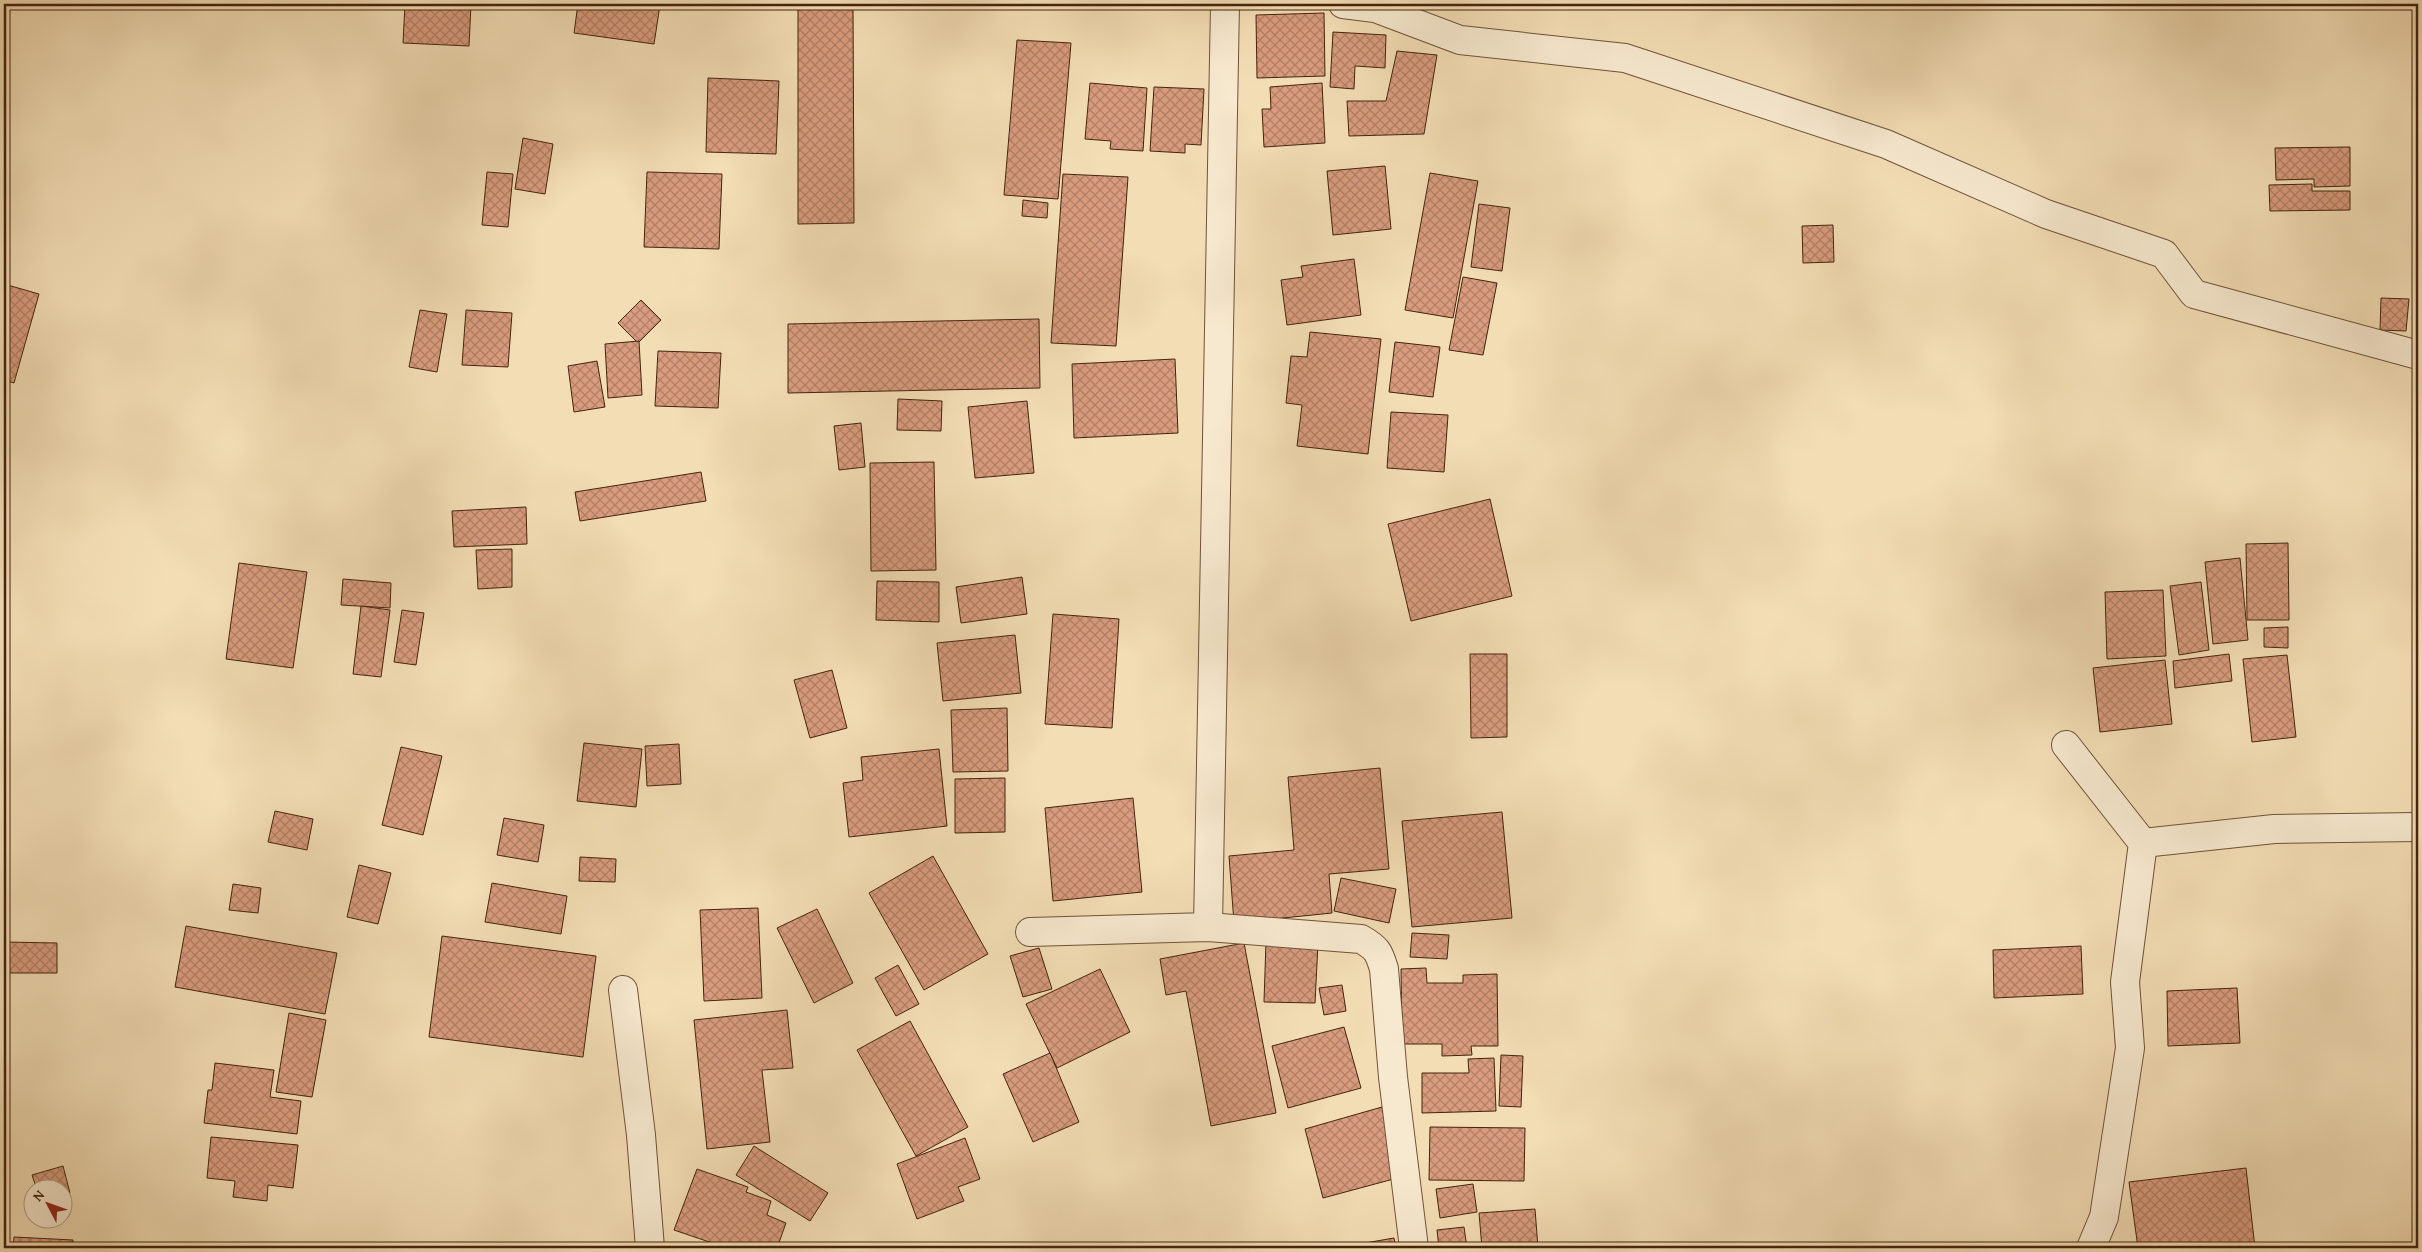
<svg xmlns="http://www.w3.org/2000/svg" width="2422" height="1252" font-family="'Gentium Book Plus',serif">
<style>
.building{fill:url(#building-cross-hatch);stroke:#44240d}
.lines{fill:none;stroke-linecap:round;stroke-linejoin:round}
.minor-casing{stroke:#705237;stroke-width:30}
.minor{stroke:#f7e9cf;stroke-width:28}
</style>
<defs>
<pattern id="building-cross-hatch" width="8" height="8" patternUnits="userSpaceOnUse" patternTransform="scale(1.25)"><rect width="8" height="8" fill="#d99c7e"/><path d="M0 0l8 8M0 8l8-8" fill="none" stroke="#b27f66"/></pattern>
</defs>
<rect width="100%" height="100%" fill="#f3ddb5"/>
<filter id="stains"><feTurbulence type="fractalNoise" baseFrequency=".004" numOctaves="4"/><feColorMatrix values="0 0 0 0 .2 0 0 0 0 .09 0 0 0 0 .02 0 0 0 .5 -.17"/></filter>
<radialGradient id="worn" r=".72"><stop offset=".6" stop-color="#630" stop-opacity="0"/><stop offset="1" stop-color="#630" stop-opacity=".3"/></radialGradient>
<!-- building -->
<g class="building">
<polygon points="405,4 471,4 469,46 403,43"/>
<polygon points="578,4 660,5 654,44 574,33"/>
<polygon points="798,4 853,4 854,223 798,224"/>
<polygon points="1324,13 1325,76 1257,78 1256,15"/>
<polygon points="1333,32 1386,35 1385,68 1355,66 1354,89 1330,87"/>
<polygon points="1017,40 1071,43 1058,199 1004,195"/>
<polygon points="1397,51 1437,55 1424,134 1349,136 1347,101 1386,101"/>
<polygon points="708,78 779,81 776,154 706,152"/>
<polygon points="1090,83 1147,88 1143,151 1110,149 1111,141 1085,139"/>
<polygon points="1322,83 1325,143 1264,147 1262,109 1271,109 1270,87"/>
<polygon points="1154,87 1204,89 1201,145 1185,144 1185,153 1150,151"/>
<polygon points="523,138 553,144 545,194 515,189"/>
<polygon points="2350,147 2350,186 2314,187 2314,179 2276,180 2275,148"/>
<polygon points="1385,166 1391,229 1333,235 1327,171"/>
<polygon points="487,172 513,174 508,227 482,225"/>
<polygon points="647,172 722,174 719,249 644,247"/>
<polygon points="1430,173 1478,181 1453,318 1405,310"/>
<polygon points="1063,174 1128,177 1116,346 1051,343"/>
<polygon points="2312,184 2312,191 2350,191 2350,210 2270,211 2269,185"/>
<polygon points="1023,200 1048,203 1047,218 1022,216"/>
<polygon points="1479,204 1510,208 1502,271 1471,267"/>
<polygon points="1833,225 1834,262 1803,263 1802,226"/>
<polygon points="1354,259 1361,315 1287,325 1281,280 1303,277 1301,266"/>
<polygon points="1463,277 1497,283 1483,355 1449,350"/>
<polygon points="4,284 39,294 14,383 4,380"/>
<polygon points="2381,298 2409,299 2406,331 2380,330"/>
<polygon points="641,300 661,320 638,343 618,323"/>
<polygon points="420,310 447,314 437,372 409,367"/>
<polygon points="466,310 512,313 508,367 462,365"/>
<polygon points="1039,319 1040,388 788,393 788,324"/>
<polygon points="1310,332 1381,339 1368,454 1297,446 1302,405 1286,403 1291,356 1307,357"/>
<polygon points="639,341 642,395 608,398 605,344"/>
<polygon points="1395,342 1440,347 1433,397 1389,392"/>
<polygon points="658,351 721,353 718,408 655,406"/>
<polygon points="1175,359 1178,433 1074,438 1072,364"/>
<polygon points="597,361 605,407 574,412 568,366"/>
<polygon points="898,399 942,401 941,431 897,430"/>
<polygon points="1027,401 1034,473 975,478 968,407"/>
<polygon points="1391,412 1448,415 1444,472 1387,468"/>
<polygon points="861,423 865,467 839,470 834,426"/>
<polygon points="934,462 936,570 871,571 870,463"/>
<polygon points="701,472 706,501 580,521 575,492"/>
<polygon points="1490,499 1512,596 1411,621 1388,524"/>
<polygon points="526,507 527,544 454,547 452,511"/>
<polygon points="2288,543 2289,620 2247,620 2246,544"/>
<polygon points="512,549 512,587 478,589 476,550"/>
<polygon points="2240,558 2248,640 2213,644 2205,562"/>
<polygon points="239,563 307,572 293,668 226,659"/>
<polygon points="1022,577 1027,614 961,623 956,587"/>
<polygon points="343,579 391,583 390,608 341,605"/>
<polygon points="877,581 939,582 939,622 876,620"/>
<polygon points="2201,582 2209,650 2179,655 2170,586"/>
<polygon points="2163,590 2166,656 2107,659 2105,592"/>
<polygon points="361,606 390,610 381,677 353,674"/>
<polygon points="402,610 424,613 416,665 394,662"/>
<polygon points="1053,614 1119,619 1112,728 1045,724"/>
<polygon points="2288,627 2288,648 2264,647 2264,628"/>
<polygon points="1015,635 1021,693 943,701 937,643"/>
<polygon points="1470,654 1507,654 1507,737 1471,738"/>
<polygon points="2229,654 2232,681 2175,688 2173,661"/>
<polygon points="2287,655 2296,737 2252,742 2243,659"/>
<polygon points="2165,660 2172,724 2100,732 2093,668"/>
<polygon points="832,670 847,728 810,738 794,680"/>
<polygon points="1007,708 1008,771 953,772 951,710"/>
<polygon points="584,743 642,749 636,807 577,801"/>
<polygon points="679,744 681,784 647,786 645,746"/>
<polygon points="401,747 442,756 423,835 382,825"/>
<polygon points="939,749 947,826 849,837 843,783 863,780 861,757"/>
<polygon points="1380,768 1389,869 1329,874 1332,913 1234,923 1229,856 1294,850 1288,777"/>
<polygon points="1005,778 1005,832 955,833 955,779"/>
<polygon points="1133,798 1142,892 1053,901 1045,808"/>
<polygon points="4,803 7,803 6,918 4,918"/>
<polygon points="275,811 313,819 307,850 268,842"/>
<polygon points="1502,812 1512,918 1412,927 1402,821"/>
<polygon points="504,818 544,825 538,862 497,855"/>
<polygon points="933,856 988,954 924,990 869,893"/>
<polygon points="580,857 616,859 615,882 579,881"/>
<polygon points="359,865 391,873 378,924 347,917"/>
<polygon points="1341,878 1396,889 1389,923 1334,911"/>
<polygon points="492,883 567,896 561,934 485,922"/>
<polygon points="233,884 261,888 258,913 229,910"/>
<polygon points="758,908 762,998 704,1001 700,910"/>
<polygon points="817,909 853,983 814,1003 777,928"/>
<polygon points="186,926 337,953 325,1014 175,987"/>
<polygon points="1412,933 1449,935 1447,959 1410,957"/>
<polygon points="442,936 596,956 583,1057 429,1037"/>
<polygon points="1266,941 1318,943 1315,1003 1264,1002"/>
<polygon points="4,942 57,943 57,973 4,973"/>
<polygon points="1244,943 1276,1113 1211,1126 1186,991 1166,995 1160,959"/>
<polygon points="2081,946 2083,994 1994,998 1993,950"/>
<polygon points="1039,948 1052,989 1023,997 1010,956"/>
<polygon points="898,965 919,1004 896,1016 875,978"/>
<polygon points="1426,968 1427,983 1463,983 1463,975 1497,974 1498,1046 1471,1046 1472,1055 1442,1056 1442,1044 1402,1044 1401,969"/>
<polygon points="1100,969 1130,1032 1057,1068 1026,1004"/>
<polygon points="1342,985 1346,1011 1324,1015 1319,988"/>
<polygon points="2237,988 2240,1043 2168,1046 2167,991"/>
<polygon points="787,1010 793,1068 762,1070 770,1142 707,1149 694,1020"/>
<polygon points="289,1013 326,1020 312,1097 276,1092"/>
<polygon points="910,1021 968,1127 916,1156 857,1050"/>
<polygon points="1344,1027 1361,1088 1288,1108 1272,1046"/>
<polygon points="1050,1053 1079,1122 1033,1142 1003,1074"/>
<polygon points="1501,1055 1523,1056 1521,1107 1499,1106"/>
<polygon points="1494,1058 1496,1111 1422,1113 1422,1073 1469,1073 1468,1059"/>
<polygon points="215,1063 274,1070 270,1097 301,1101 297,1134 204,1123 208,1090 212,1090"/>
<polygon points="1382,1107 1401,1177 1323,1198 1305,1129"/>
<polygon points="1430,1127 1525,1128 1524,1181 1429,1180"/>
<polygon points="211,1137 298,1145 293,1188 268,1185 267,1201 233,1197 235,1181 207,1178"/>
<polygon points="965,1138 980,1179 958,1187 964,1201 917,1219 897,1164"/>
<polygon points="754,1146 828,1193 810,1221 736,1175"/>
<polygon points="63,1166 70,1193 62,1195 62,1190 37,1190 32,1175"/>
<polygon points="2246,1168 2255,1248 2138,1248 2129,1182"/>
<polygon points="697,1169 748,1187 746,1192 771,1201 767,1215 786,1223 777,1248 727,1248 674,1230"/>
<polygon points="1473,1184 1477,1212 1440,1218 1436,1189"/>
<polygon points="1535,1209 1538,1248 1482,1248 1479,1213"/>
<polygon points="1464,1227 1467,1248 1439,1248 1437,1230"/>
<polygon points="14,1237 73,1240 73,1248 13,1248"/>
<polygon points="1394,1238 1396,1248 1342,1248 1342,1247"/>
</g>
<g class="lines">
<defs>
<g id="minor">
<polyline points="1343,4 1375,8 1460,40 1625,58 1886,144 2046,214 2164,254 2194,294 2418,355"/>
<polyline points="2066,745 2143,843 2125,982 2130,1048 2104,1217 2091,1248"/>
<polyline points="2143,843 2274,829 2418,827"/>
<polyline points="1208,927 1225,4"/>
<path d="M1030,932L1208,927L1361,939C1377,948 1379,952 1384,969L1393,1077L1414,1248"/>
<polyline points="623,990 641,1135 650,1248"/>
</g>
</defs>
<!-- minor casing -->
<use href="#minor" class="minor-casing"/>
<!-- minor -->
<use href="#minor" class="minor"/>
</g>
<!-- margin -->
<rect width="2422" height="1252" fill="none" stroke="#f3ddb5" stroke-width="20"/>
<rect x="5" y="5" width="2412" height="1242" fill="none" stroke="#44240d" stroke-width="2.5"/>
<rect x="10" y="10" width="2402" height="1232" fill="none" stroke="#44240d"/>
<!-- north arrow -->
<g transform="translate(48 1204) rotate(311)"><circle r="24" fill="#f7e9cf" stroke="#af9a81"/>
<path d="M0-4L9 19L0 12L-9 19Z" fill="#8f2418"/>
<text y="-8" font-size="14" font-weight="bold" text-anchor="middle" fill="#44240d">N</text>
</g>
<rect width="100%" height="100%" filter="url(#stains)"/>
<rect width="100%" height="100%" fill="url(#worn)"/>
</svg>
